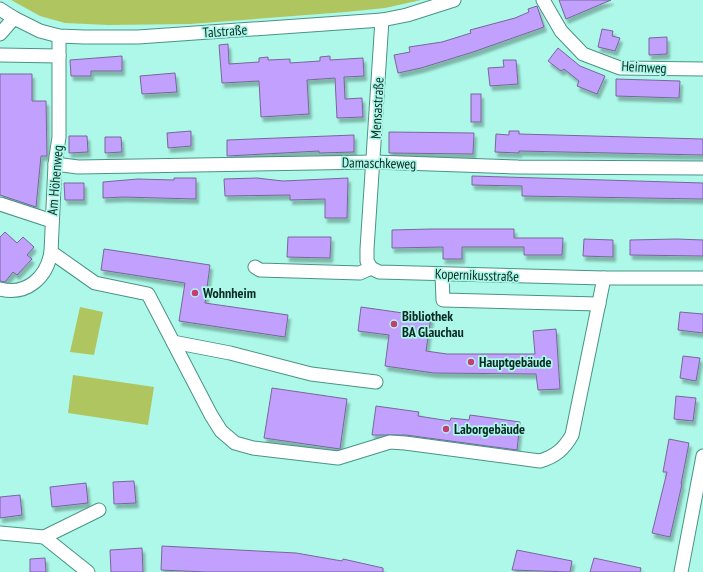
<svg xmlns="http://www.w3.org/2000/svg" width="703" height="572" font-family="'PT Sans Narrow',sans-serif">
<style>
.green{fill:#afc660}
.building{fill:#c2a0fe;stroke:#786798;filter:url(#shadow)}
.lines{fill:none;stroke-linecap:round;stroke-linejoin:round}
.minor-casing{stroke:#4a9386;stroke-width:15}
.minor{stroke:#fff;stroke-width:13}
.poi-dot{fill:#c63c74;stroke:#adf8e8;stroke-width:1.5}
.labels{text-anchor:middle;stroke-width:3.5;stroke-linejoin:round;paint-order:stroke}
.street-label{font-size:14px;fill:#092924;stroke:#adf8e8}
.poi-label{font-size:14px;font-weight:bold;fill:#092924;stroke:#adf8e8;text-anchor:start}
</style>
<defs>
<filter id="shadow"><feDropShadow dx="2.5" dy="4.5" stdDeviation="1" flood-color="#0004"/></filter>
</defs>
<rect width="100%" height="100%" fill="#adf8e8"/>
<!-- green -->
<g class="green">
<polygon points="11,0 421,0 385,8 346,12 190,24 108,25 65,23 40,16"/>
<polygon points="80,307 103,312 94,355 70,352"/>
<polygon points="73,375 154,387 148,425 68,413"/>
</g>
<!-- building -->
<g class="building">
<polygon points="559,0 611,0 566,19"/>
<polygon points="537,6 544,27 473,52 421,68 398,73 394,55 410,52 409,47 442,42 471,33 470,30 515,18 529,12 528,9"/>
<polygon points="602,29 613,31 612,36 620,38 615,51 598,47"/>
<polygon points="667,37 667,54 649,55 649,38"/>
<polygon points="228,44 229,64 259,62 259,58 268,57 268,60 290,59 290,63 320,61 320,57 330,56 330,60 363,58 364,76 344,77 345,99 362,98 363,117 337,118 335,78 307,80 309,114 261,117 259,81 222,83 219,45"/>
<polygon points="558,48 580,66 605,76 597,94 577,86 579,81 564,69 561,71 548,61"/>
<polygon points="122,56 122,71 91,71 91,76 71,76 70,60"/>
<polygon points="503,60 516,60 518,84 490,86 488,68 504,67"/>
<polygon points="175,73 177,92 142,94 140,76"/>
<polygon points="0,74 32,74 32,101 46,101 47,156 41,156 36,207 0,195"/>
<polygon points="616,79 680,81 679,98 616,96"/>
<rect x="471" y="94" width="10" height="28"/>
<polygon points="191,131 191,146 168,148 167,133"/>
<polygon points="509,131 519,131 519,134 703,139 703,155 519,151 519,153 495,152 496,134 509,135"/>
<polygon points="389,132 474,133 473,154 389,153"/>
<polygon points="354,135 354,152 319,153 319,151 227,156 227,140"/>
<polygon points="69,136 87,136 88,152 69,153"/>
<polygon points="105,137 121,137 122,152 105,153"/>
<polygon points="472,176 703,183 703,199 522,196 522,186 472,185"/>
<polygon points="174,178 196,178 196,199 124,197 103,198 103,182 138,179 174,180"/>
<polygon points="257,178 283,181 348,178 347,218 325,218 325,199 290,200 290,195 225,196 224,179"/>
<polygon points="64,183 84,183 84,200 65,200"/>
<polygon points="431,229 514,229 514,238 563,238 562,255 524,255 524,247 462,247 462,259 443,259 443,247 392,248 392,230"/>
<polygon points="5,232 17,243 23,237 34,247 27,255 32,259 17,275 13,272 5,282 0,281 0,237"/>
<polygon points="288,237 331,237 330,258 287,257"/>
<polygon points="584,239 613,240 613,257 583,256"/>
<polygon points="677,239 703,240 703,256 630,255 630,240"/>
<polygon points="104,249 210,265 205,303 288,315 285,337 179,321 185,283 101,270"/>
<polygon points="361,307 431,317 426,351 447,354 535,354 533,331 556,329 560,389 538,390 536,374 434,373 385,366 389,335 358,331"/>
<polygon points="680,312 703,314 703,333 678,330"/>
<polygon points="683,356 700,358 696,381 680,378"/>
<polygon points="272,388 347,399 340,449 264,438"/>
<polygon points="676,396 696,398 693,421 674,419"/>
<polygon points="376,406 419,412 418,416 450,421 451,418 469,420 470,415 520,422 517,450 406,435 372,435"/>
<polygon points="669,439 689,443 681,484 682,484 670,537 652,533 667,472 663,472"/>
<polygon points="134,481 136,503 114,504 113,482"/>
<polygon points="86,483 88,503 52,507 50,487"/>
<polygon points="20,495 22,515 0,518 0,497"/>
<polygon points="162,546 296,553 342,561 343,559 383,568 383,572 207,572 161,570"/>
<polygon points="142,548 143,572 111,572 110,550"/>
<polygon points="517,550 572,561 570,572 512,570"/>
<polygon points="45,558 46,572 30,572 30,559"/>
<polygon points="594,558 641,568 640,572 590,572"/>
</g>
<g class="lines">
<defs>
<g id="minor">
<polyline points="543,0 561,31 583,54 620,68 703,69"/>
<polyline points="0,9 14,18 40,31 59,36 84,37 138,37 382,20 407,15 454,0"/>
<polyline points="0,34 14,18"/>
<polyline points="0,55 59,56"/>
<polyline points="55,164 78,167 374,162 518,167 703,168"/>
<polyline points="0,204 52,221"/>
<polyline points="51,252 95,283 148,294 173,342 230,353 311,374 376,382"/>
<polyline points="255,267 260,270 360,273 371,268"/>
<polyline points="371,268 379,272 604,278 703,278"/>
<polyline points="371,268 367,261 367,249 382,20"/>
<polyline points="442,274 443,300 599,304"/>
<path d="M0,289C27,296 47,277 51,252L55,164L59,137V36"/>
<path d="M173,342L211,415L221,431L235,443L253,448L338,458L390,442L405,443L540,461C556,456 564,449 572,435L604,278"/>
<polyline points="0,533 44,537 99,510"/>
<polyline points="44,537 88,572"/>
<polyline points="681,572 703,456"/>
</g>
</defs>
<!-- minor casing -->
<use href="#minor" class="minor-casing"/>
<!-- minor -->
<use href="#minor" class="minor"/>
</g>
<!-- markers -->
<g class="poi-dot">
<circle cx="195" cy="293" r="4"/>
<circle cx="394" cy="324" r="4"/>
<circle cx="471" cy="362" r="4"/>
<circle cx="446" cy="429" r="4"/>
</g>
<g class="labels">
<!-- street labels -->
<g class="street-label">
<text transform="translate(225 31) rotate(-4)" y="5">Talstraße</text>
<text transform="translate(644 67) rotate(3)" y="5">Heimweg</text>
<text transform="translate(377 108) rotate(-87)" y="5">Mensastraße</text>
<text transform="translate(379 163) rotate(1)" y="5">Damaschkeweg</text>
<text transform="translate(55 180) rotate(-85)" y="5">Am Höhenweg</text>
<text transform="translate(477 275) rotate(2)" y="5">Kopernikusstraße</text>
</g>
<!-- poi labels -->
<g class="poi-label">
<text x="203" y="298">Wohnheim</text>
<text x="402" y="321">Bibliothek<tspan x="402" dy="16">BA Glauchau</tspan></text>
<text x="479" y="367">Hauptgebäude</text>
<text x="454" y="434">Laborgebäude</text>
</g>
</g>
</svg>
